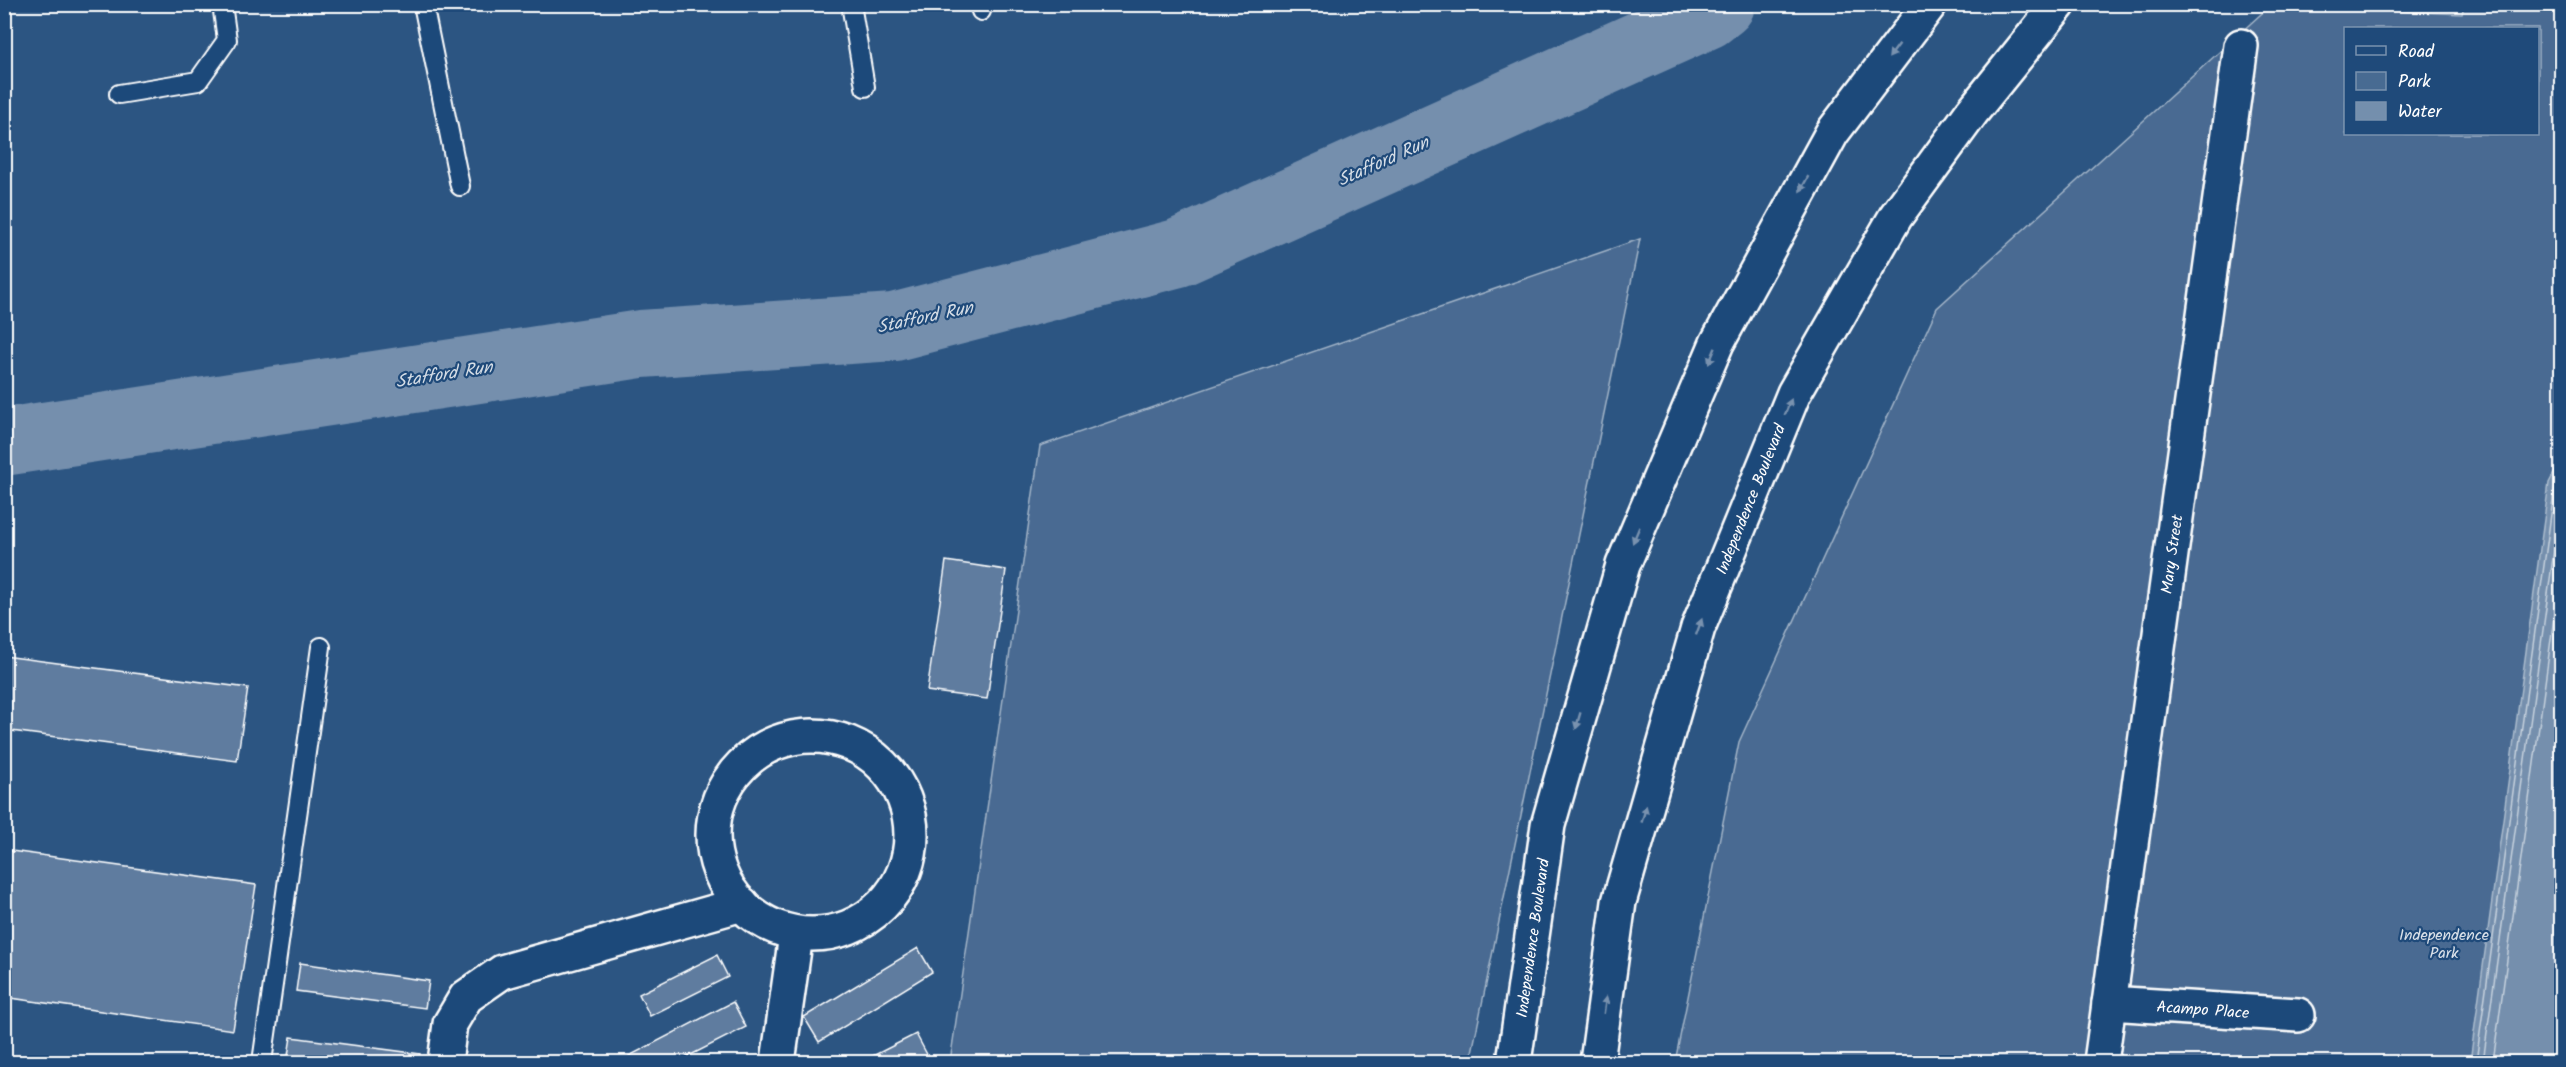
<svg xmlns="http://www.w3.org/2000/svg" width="2566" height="1067" font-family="Kalam,sans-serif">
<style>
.green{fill:#486b92;stroke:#a4b5c8;stroke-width:1.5;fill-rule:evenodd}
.water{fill:#748fad;stroke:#acbcce;stroke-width:1.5}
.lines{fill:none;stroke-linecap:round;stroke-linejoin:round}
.shore{stroke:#c7d2de;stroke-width:1.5}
.river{stroke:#748fad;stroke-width:68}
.building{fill:#5e7c9f;stroke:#fff;stroke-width:1.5}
.lane-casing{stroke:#fff;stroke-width:22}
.street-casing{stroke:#fff;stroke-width:38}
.secondary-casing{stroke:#fff;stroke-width:38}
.lane{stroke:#1f4a7a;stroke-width:18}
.street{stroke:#1f4a7a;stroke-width:33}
.secondary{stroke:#1f4a7a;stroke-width:33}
.oneway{fill:#7992af}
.labels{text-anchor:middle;stroke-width:4.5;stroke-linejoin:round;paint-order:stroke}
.street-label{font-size:16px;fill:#fff;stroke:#1f4a7a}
.park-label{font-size:16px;fill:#dae1e9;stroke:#1f4a7a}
.water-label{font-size:18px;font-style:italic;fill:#d5dde6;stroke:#1f4a7a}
</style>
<rect width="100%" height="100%" fill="#2c5582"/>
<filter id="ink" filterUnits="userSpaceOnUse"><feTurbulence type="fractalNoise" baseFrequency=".0167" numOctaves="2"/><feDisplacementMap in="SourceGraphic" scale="12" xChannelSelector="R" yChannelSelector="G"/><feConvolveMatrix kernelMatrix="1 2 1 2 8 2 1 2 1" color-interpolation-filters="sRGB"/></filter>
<g filter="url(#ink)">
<!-- green -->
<g class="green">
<path d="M2271,5L2462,14L2464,5H2561V1062H1675L1739,742L1937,308ZM2346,28H2538V134H2346Z"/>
<polygon points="1640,239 1470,1062 950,1062 1040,446"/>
</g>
<!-- water -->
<polygon class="water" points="2561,460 2561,1062 2470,1062 2549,483"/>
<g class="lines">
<!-- shore -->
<g class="shore">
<polyline points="2476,1062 2555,485 2562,472"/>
<polyline points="2483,1062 2562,493"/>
<polyline points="2493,1062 2562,559"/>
</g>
<!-- river -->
<polyline class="river" points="4,442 641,344 894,327 1178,253 1707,15 1721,4"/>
</g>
<!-- building -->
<g class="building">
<polygon points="946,561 1006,570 987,699 927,691"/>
<polygon points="4,656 248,688 237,761 4,730"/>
<polygon points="4,850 256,885 233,1030 4,997"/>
<polygon points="918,948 932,972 819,1042 804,1017"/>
<polygon points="717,955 728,977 650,1016 639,994"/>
<polygon points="300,963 429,981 425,1008 296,991"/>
<polygon points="733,1002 746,1027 677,1062 632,1062 629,1056"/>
<polygon points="916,1034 930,1060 925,1062 861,1062"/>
<polygon points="291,1037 420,1054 419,1062 287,1062"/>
</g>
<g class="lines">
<defs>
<g id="lane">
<polyline points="423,4 460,186"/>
<polyline points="851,4 865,87"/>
<polyline points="979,4 981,11"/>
<polyline points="119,94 198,81 227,40 222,4"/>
<polyline points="262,1062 321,647"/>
</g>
<g id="street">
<circle cx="812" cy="835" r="99"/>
<polyline points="2109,1003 2298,1015"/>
<polyline points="445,1062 450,1024 466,997 502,972 742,904"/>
<polyline points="778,1062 796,935"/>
<polyline points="2101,1062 2241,46"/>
</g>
<g id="secondary">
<polyline points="1514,1062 1548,825 1623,565 1717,343 1832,133 1930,4"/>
<polyline points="1597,1062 1619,902 1698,628 1794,393 1896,216 1972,112 2059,4"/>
</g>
</defs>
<!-- lane casing -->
<use href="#lane" class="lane-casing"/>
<!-- street casing -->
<use href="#street" class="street-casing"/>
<!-- secondary casing -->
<use href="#secondary" class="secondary-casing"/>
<!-- lane -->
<use href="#lane" class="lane"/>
<!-- street -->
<use href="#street" class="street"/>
<!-- secondary -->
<use href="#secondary" class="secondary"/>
</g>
<!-- one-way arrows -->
<defs><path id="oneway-solid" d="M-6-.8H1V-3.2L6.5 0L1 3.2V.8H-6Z" transform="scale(1.5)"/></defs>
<g class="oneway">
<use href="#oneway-solid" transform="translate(1894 51) rotate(127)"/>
<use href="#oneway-solid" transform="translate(1804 184) rotate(119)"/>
<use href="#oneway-solid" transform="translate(1712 356) rotate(113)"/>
<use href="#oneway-solid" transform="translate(1788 407) rotate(-68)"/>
<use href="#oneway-solid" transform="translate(1636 535) rotate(113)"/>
<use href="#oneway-solid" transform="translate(1699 627) rotate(-70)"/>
<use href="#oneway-solid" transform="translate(1578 721) rotate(106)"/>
<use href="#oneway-solid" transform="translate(1644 814) rotate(-74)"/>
<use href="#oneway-solid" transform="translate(1605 1005) rotate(-82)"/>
</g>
</g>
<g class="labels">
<!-- street labels -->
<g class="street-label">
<text transform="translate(1750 499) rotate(-68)" y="6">Independence Boulevard</text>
<text transform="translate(2171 554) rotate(-82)" y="6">Mary Street</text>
<text transform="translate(1532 938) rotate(-82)" y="6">Independence Boulevard</text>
<text transform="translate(2203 1009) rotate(4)" y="6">Acampo Place</text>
</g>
<!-- park labels -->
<g class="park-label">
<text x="2444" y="940">Independence<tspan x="2444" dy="18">Park</tspan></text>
</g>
<!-- water labels -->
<g class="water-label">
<text transform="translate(1383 161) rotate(-24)" y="6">Stafford Run</text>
<text transform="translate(925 317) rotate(-12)" y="6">Stafford Run</text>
<text transform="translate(444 374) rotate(-9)" y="6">Stafford Run</text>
</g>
</g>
<!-- margin -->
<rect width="2566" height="1067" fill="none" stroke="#1f4a7a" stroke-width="24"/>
<rect x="12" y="12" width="2542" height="1043" fill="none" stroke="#fff" stroke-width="2" filter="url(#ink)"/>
<!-- legend -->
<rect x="2344" y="27" width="195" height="108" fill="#1f4a7a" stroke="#7992af" stroke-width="1.5"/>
<rect x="2356" y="46" width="30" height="9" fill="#1f4a7a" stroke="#7992af" stroke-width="1.5"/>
<text x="2398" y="57" font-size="18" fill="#ffffff">Road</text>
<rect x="2356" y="72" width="30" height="18" fill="#486b92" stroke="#7992af" stroke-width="1.5"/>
<text x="2398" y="87" font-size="18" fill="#ffffff">Park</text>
<rect x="2356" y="102" width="30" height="18" fill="#748fad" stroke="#7992af" stroke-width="1.5"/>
<text x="2398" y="117" font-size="18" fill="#ffffff">Water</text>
</svg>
